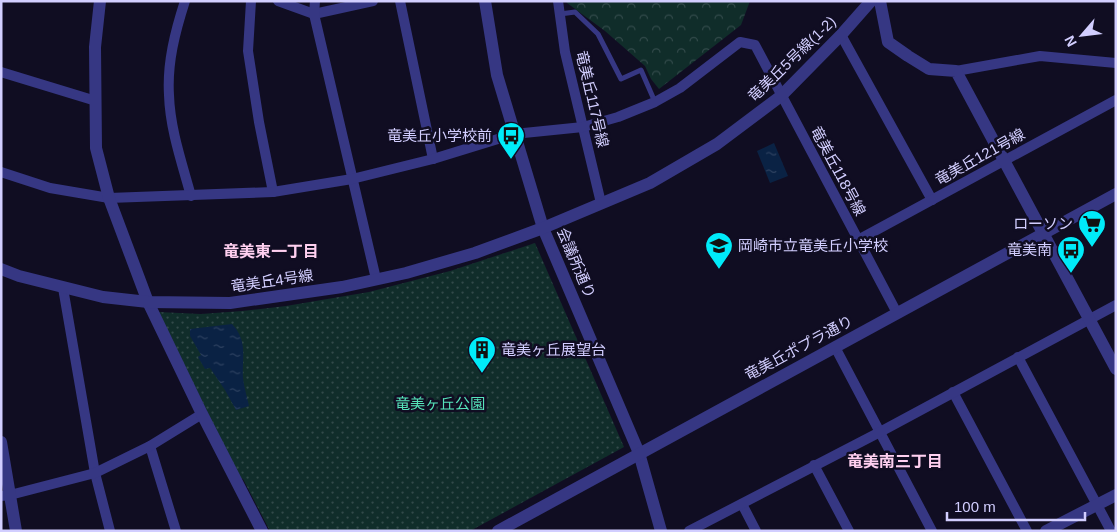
<svg xmlns="http://www.w3.org/2000/svg" width="1117" height="532" font-family="Helvetica,'Noto Sans JP',sans-serif">
<style>
.forest{fill:url(#forest-crowns)}
.park{fill:url(#park-dots)}
.water{fill:url(#water-ripples)}
.lines{fill:none;stroke-linecap:round;stroke-linejoin:round}
.service{stroke:#363783;stroke-width:5}
.minor{stroke:#363783;stroke-width:10}
.tertiary{stroke:#363783;stroke-width:12}
.labels{text-anchor:middle;stroke-width:5;stroke-linejoin:round;paint-order:stroke}
.street-label{font-size:15px;fill:#d2ceff;stroke:#100d22}
.poi-label{font-size:15px;fill:#d2ceff;stroke:#100d22;text-anchor:end}
.park-label{font-size:15px;fill:#56e3ba;stroke:#100d22}
.neighbourhood-label{font-size:16px;font-weight:bold;fill:#ffd0f0;stroke:#100d22}
</style>
<defs>
<pattern id="forest-crowns" width="20" height="18" patternUnits="userSpaceOnUse" patternTransform="scale(1.25)"><rect width="20" height="18" fill="#102d2a"/><path d="M2 6a3 3 0 1 1 6 0M12 15a3 3 0 1 1 6 0" fill="none" stroke="#324a4a"/></pattern>
<pattern id="park-dots" width="8" height="8" patternUnits="userSpaceOnUse" patternTransform="scale(1.25)"><rect width="8" height="8" fill="#102d2a"/><path d="M2 2h.1M6 6h.1" fill="none" stroke="#324a4a" stroke-width="1.8" stroke-linecap="round"/></pattern>
<pattern id="water-ripples" width="26" height="14" patternUnits="userSpaceOnUse" patternTransform="scale(1.25)"><rect width="26" height="14" fill="#0a2244"/><path d="M2 4q2-2 4 0t4 0M15 11q2-2 4 0t4 0" fill="none" stroke="#2d4160"/></pattern>
</defs>
<rect width="100%" height="100%" fill="#100d22"/>
<!-- forest -->
<polygon class="forest" points="566,1 750,1 741,25 659,89 651,79 645,66 605,31 567,3"/>
<!-- park -->
<polygon class="park" points="535,243 624,447 470,531 270,531 243,479 240,478 158,312 201,314 242,311 286,306 369,292 450,271"/>
<!-- water -->
<g class="water">
<polygon points="774,143 788,176 770,183 757,151"/>
<path d="M232,324C248,341 242,357 243,378C244,387 247,397 249,406L236,410L225,390L210,368L205,369L198,357L201,355L190,336V329Z"/>
</g>
<g class="lines">
<!-- service -->
<polyline class="service" points="560,14 575,12 598,34 621,79 641,70 655,102"/>
<!-- minor -->
<g class="minor">
<path d="M185,1C175,32 167,63 169,95C170,129 182,163 191,196"/>
<polyline points="251,1 248,51 259,122 273,192"/>
<polyline points="278,1 314,14 373,1"/>
<polyline points="315,1 314,14 376,279"/>
<polyline points="400,1 433,159"/>
<polyline points="558,1 565,52 601,203"/>
<polyline points="841,35 932,200"/>
<polyline points="956,71 1040,56 1116,63"/>
<polyline points="1,72 96,101"/>
<polyline points="1,172 50,188 109,198 273,192 352,179 433,159 514,134 583,127 618,117 655,102 680,88 740,42 755,45 897,313"/>
<polyline points="858,240 1116,100"/>
<polyline points="63,288 95,473 110,531"/>
<polyline points="835,347 932,531"/>
<polyline points="1018,357 1111,531"/>
<polyline points="953,392 1027,531"/>
<polyline points="150,446 176,531"/>
<polyline points="814,465 849,531"/>
<polyline points="1,496 10,495 95,473 150,446 202,414"/>
<polyline points="742,504 756,531"/>
<polyline points="689,531 880,432 1116,305"/>
</g>
<!-- tertiary -->
<g class="tertiary">
<polyline points="100,1 95,47 96,148 109,198 148,302 202,414 262,531"/>
<polyline points="485,1 497,75 543,228 639,453 661,531"/>
<polyline points="880,1 888,42 908,56 929,69 956,71 1116,369"/>
<polyline points="1,269 19,276 103,297 148,302 230,303 342,287 406,273 475,253 543,228 650,183 717,144 781,96 841,35 871,1"/>
<polyline points="1,442 16,531"/>
<polyline points="498,531 1116,194"/>
<polyline points="1046,531 1116,495"/>
</g>
</g>
<!-- icons -->
<defs>
<symbol id="bus-pin" viewBox="-11 -11 22 30"><path d="M0 17L-7.5 6A9.5 9.5 0 1 1 7.5 6Z" fill="#00ebf9" stroke="#100d22"/><path d="M-5-6H5V4H4V6H2V4H-2V6H-4V4H-5ZM-3.5-4V0h7V-4ZM-3.5 1.2v1.5H-2V1.2ZM2 1.2v1.5H3.5V1.2Z" fill="#111"/></symbol>
<symbol id="supermarket-pin" viewBox="-11 -11 22 30"><path d="M0 17L-7.5 6A9.5 9.5 0 1 1 7.5 6Z" fill="#00ebf9" stroke="#100d22"/><path d="M-6-5.5h2.5l.6 2H6L4.5 2H-2.5L-4.4-4H-6ZM-1.5 3.2a1.3 1.3 0 1 0 .1 0ZM3 3.2a1.3 1.3 0 1 0 .1 0Z" fill="#111"/></symbol>
<symbol id="school-pin" viewBox="-11 -11 22 30"><path d="M0 17L-7.5 6A9.5 9.5 0 1 1 7.5 6Z" fill="#00ebf9" stroke="#100d22"/><path d="M0-5L7-2L0 1L-7-2ZM-4 1L0 2.5L4 1V4Q0 6-4 4Z" fill="#111"/></symbol>
<symbol id="building-pin" viewBox="-11 -11 22 30"><path d="M0 17L-7.5 6A9.5 9.5 0 1 1 7.5 6Z" fill="#00ebf9" stroke="#100d22"/><path d="M-4-6H4V6H1V3H-1V6H-4ZM-2.5-4.3h1.7v1.8h-1.7ZM.8-4.3h1.7v1.8H.8ZM-2.5-1h1.7V.8h-1.7ZM.8-1h1.7V.8H.8Z" fill="#111"/></symbol>
</defs>
<g fill-rule="evenodd">
<use href="#bus-pin" x="495" y="120" width="32" height="43"/>
<use href="#supermarket-pin" x="1076" y="208" width="32" height="43"/>
<use href="#school-pin" x="703" y="230" width="32" height="43"/>
<use href="#bus-pin" x="1055" y="234" width="32" height="43"/>
<use href="#building-pin" x="466" y="334" width="32" height="43"/>
</g>
<g class="labels">
<!-- street labels -->
<g class="street-label">
<text transform="translate(792 59) rotate(-44)" y="5">竜美丘5号線(1-2)</text>
<text transform="translate(592 99) rotate(77)" y="5">竜美丘117号線</text>
<text transform="translate(980 157) rotate(-29)" y="5">竜美丘121号線</text>
<text transform="translate(838 171) rotate(62)" y="5">竜美丘118号線</text>
<text transform="translate(576 263) rotate(67)" y="5">会議所通り</text>
<text transform="translate(272 281) rotate(-8)" y="5">竜美丘4号線</text>
<text transform="translate(799 348) rotate(-28)" y="5">竜美丘ポプラ通り</text>
</g>
<!-- poi labels -->
<g class="poi-label">
<text x="492" y="141">竜美丘小学校前</text>
<text x="1073" y="229">ローソン</text>
<text x="738" y="251" text-anchor="start">岡崎市立竜美丘小学校</text>
<text x="1052" y="255">竜美南</text>
<text x="501" y="355" text-anchor="start">竜美ヶ丘展望台</text>
</g>
<!-- park labels -->
<g class="park-label">
<text x="440" y="409">竜美ヶ丘公園</text>
</g>
<!-- neighbourhood labels -->
<g class="neighbourhood-label">
<text x="271" y="257">竜美東一丁目</text>
<text x="895" y="467">竜美南三丁目</text>
</g>
</g>
<!-- border -->
<rect width="1117" height="532" fill="none" stroke="#d2ceff" stroke-width="5"/>
<!-- north arrow -->
<g transform="translate(1082 35) rotate(242)" stroke="#100d22" stroke-width="4" paint-order="stroke">
<path d="M0-4L9 19L0 12L-9 19Z" fill="#d2ceff"/>
<text y="-8" font-size="14" font-weight="bold" text-anchor="middle" fill="#d2ceff">N</text>
</g>
<!-- scale -->
<path d="M947 512v8h138v-8" fill="none" stroke="#d2ceff" stroke-width="2.5"/>
<text x="954" y="512" font-size="15" fill="#d2ceff" stroke="#100d22" stroke-width="4" paint-order="stroke">100 m</text>
</svg>
